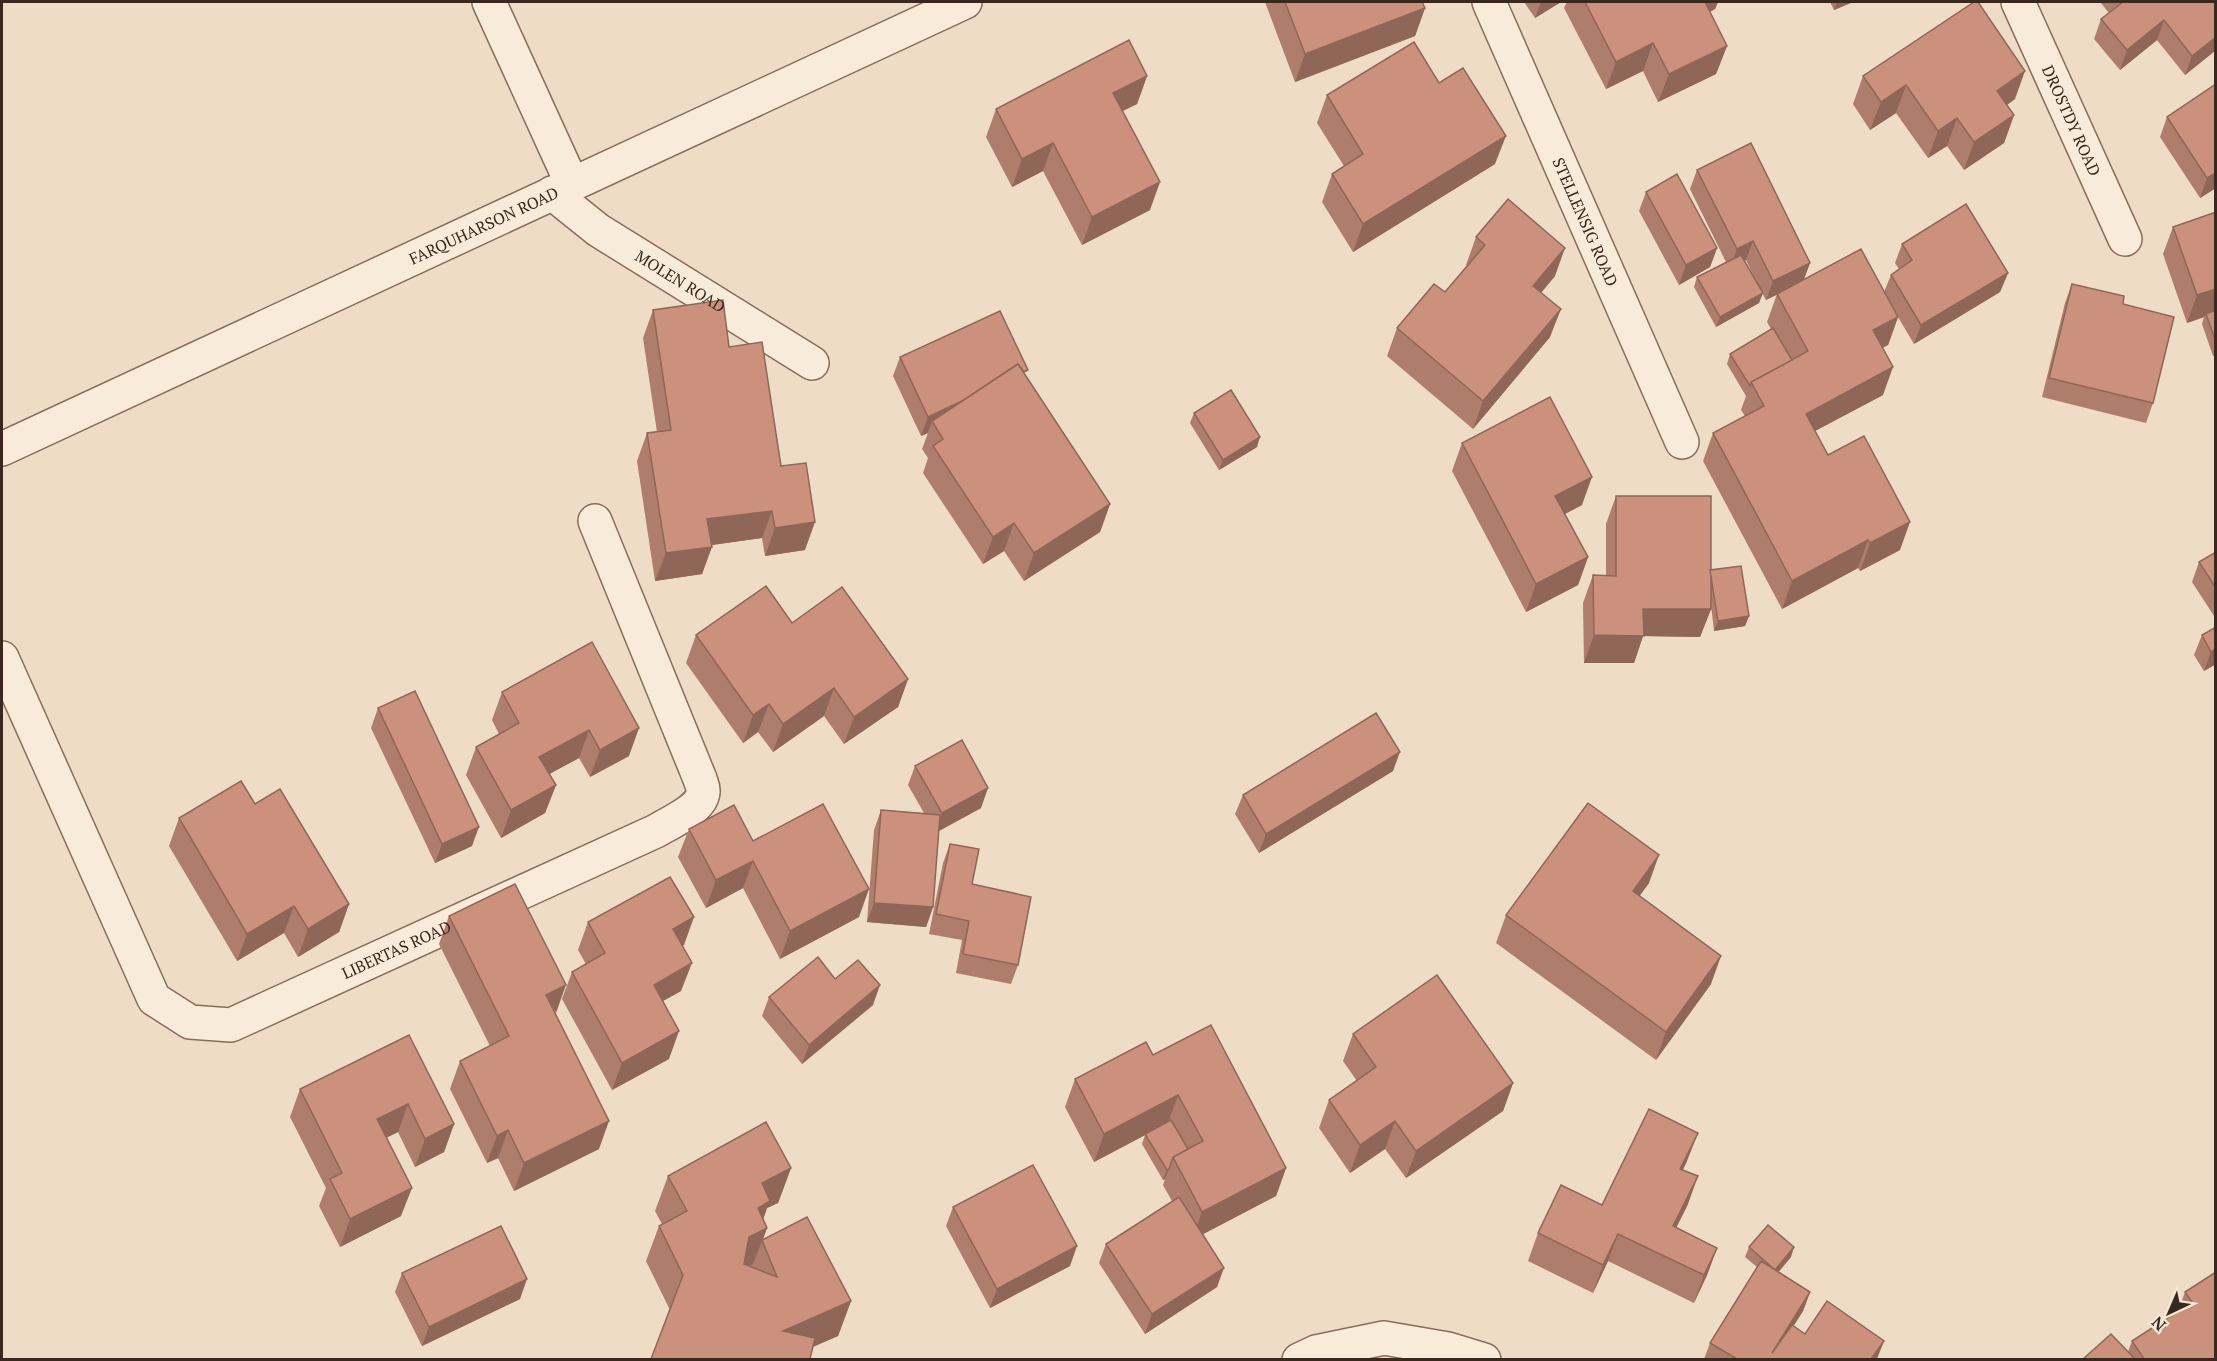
<svg xmlns="http://www.w3.org/2000/svg" width="2217" height="1361" font-family="'PT Serif',serif">
<style>
.lines{fill:none;stroke-linecap:round;stroke-linejoin:round}
.minor-casing{stroke:#896d5c;stroke-width:36}
.minor{stroke:#f9ebd9;stroke-width:33}
.wall{fill:#af7d6b;fill-rule:evenodd}
.shaded-wall{fill:#8f6657}
.building{fill:#cc917c;stroke:#8f6657;stroke-width:1.5}
.labels{text-anchor:middle;stroke-width:6;stroke-linejoin:round;paint-order:stroke}
.street-label{font-size:16px;fill:#3a281f;stroke:#f5e7d6}
</style>
<rect width="100%" height="100%" fill="#eedcc6"/>
<g class="lines">
<defs>
<g id="minor">
<polyline points="489,2 572,184"/>
<path id="s1" d="M1489,2L1682,442"/>
<path id="s2" d="M2018,2L2125,239"/>
<path id="s3" d="M552,193L598,230L812,363"/>
<path id="s4" d="M2,449L965,2"/>
<path id="s5" d="M2,658L154,999L190,1022L231,1025L656,831C669,823 702,809 703,792C704,788 701,783 700,779L595,521"/>
<polyline points="1299,1360 1316,1352 1384,1338 1448,1349 1484,1360"/>
</g>
</defs>
<!-- minor casing -->
<use href="#minor" class="minor-casing"/>
<!-- minor -->
<use href="#minor" class="minor"/>
</g>
<!-- wall -->
<g class="wall">
<polygon points="1265,2 1422,2 1425,8 1415,36 1295,82"/>
<polygon points="1524,2 1561,2 1535,18"/>
<polygon points="1567,2 1718,2 1715,9 1710,12 1727,46 1716,74 1658,102 1643,71 1606,89 1564,8"/>
<polygon points="1830,2 1853,2 1834,10"/>
<polygon points="2100,2 2216,2 2216,50 2185,75 2157,40 2120,70 2094,39 2101,19 2109,13"/>
<polygon points="1147,76 1137,104 1123,111 1150,210 1082,245 1043,171 1012,187 986,137 996,109"/>
<polygon points="1863,76 2015,99 2007,105 2014,115 2004,143 1964,170 1947,146 1928,158 1896,113 1870,130 1853,104"/>
<polygon points="1439,83 1495,164 1353,252 1322,202 1332,174 1344,166 1317,123 1327,95"/>
<polygon points="2167,117 2216,188 2200,198 2160,137"/>
<path d="M1697,170L1810,263L1803,280L1884,292L1891,275L1899,269L1895,263L1902,244L2008,273L2000,292L1914,344L1898,317L1888,345L1882,348L1883,395L1815,431L1828,455L1900,550L1860,571L1858,568L1782,609L1703,461L1713,433L1745,416L1741,410L1746,396L1727,364L1730,354L1771,329L1767,322L1777,294L1766,300L1762,293L1759,303L1716,327L1694,287L1697,277L1726,262L1690,189ZM1746,260L1758,285L1744,261Z"/>
<polygon points="1646,192 1717,248 1710,267 1679,285 1639,211"/>
<polygon points="2216,212 2216,356 2213,356 2202,324 2204,317 2187,323 2163,254 2173,227"/>
<polygon points="1476,237 1555,276 1541,293 1550,337 1473,429 1387,356 1397,328 1445,292 1467,266 1466,265"/>
<polygon points="2072,284 2123,304 2153,403 2146,423 2042,397 2065,303"/>
<polygon points="653,310 729,347 781,466 805,550 765,556 762,538 712,545 702,574 655,581 637,461 647,433 657,432 643,338"/>
<polygon points="900,357 1026,376 1110,504 1100,532 1024,581 1004,551 983,564 923,473 928,458 922,449 928,433 921,436 893,376"/>
<polygon points="1194,413 1257,447 1219,470 1190,423"/>
<polygon points="1462,443 1582,505 1565,514 1588,557 1578,585 1526,612 1452,471"/>
<polygon points="1616,496 1711,570 1749,616 1745,626 1714,631 1711,605 1711,609 1700,637 1643,636 1634,663 1584,663 1583,603 1593,575 1606,576 1606,524"/>
<polygon points="2216,552 2216,619 2192,582 2199,562"/>
<polygon points="792,623 908,679 898,707 844,744 824,716 773,752 758,732 743,743 686,663 696,635"/>
<polygon points="2216,627 2216,664 2204,671 2194,655 2202,635"/>
<polygon points="592,642 629,756 590,777 579,758 549,774 556,785 545,813 501,838 466,775 476,747 499,734 492,720 502,692"/>
<polygon points="378,708 472,846 435,863 371,728"/>
<polygon points="915,766 981,808 939,831 933,907 926,927 867,922 874,830 881,810 924,813 908,785"/>
<polygon points="1393,771 1259,853 1235,814 1243,795"/>
<polygon points="255,804 349,904 339,932 298,957 284,933 237,961 169,846 179,818"/>
<polygon points="689,829 753,841 859,917 780,959 743,888 706,908 678,857"/>
<polygon points="950,844 1018,965 1011,984 956,973 962,940 929,934 943,863"/>
<polygon points="1649,883 1639,896 1711,984 1656,1060 1496,943 1506,915"/>
<polygon points="449,916 555,1013 599,1149 514,1191 498,1158 487,1163 450,1089 460,1061 490,1046 439,944"/>
<polygon points="588,922 684,945 682,946 681,991 663,1001 669,1059 612,1090 562,999 572,972 586,964 578,950"/>
<polygon points="835,979 873,1005 802,1064 762,1016 769,997"/>
<polygon points="1353,1034 1513,1083 1503,1111 1406,1178 1385,1149 1350,1173 1319,1128 1329,1100 1357,1081 1343,1061"/>
<polygon points="409,1035 454,1124 444,1152 415,1167 398,1132 386,1138 401,1216 340,1247 319,1206 326,1188 290,1117 300,1089"/>
<polygon points="1153,1055 1286,1168 1276,1196 1203,1234 1217,1287 1145,1334 1099,1263 1106,1244 1172,1201 1163,1185 1165,1179 1163,1180 1142,1144 1145,1135 1094,1162 1065,1107 1075,1079"/>
<polygon points="1687,1161 1683,1170 1688,1204 1676,1228 1717,1248 1707,1275 1694,1303 1608,1261 1593,1293 1528,1261 1538,1233 1602,1205"/>
<polygon points="791,1168 778,1203 767,1208 763,1220 767,1228 763,1240 851,1301 838,1336 813,1347 670,1310 646,1261 659,1226 662,1224 655,1211 668,1176"/>
<polygon points="953,1207 1070,1266 990,1308 946,1226"/>
<polygon points="1749,1247 1791,1257 1778,1272 1810,1292 1803,1311 1793,1326 1805,1334 1877,1359 1704,1359 1710,1343 1757,1267 1745,1257"/>
<polygon points="2216,1272 2216,1359 2083,1359 2128,1352 2132,1341 2178,1311 2185,1292"/>
<polygon points="402,1273 520,1299 422,1346 395,1292"/>
</g>
<!-- shaded-wall -->
<g class="shaded-wall">
<polygon points="1541,2 1561,2 1535,18"/>
<polygon points="1698,2 1718,2 1715,9 1691,21"/>
<polygon points="1837,2 1853,2 1834,10"/>
<polygon points="1425,8 1415,36 1295,82 1305,54"/>
<polygon points="2164,20 2157,40 2120,70 2127,50"/>
<polygon points="2216,37 2216,50 2185,75 2192,56"/>
<polygon points="1653,43 1643,71 1606,89 1616,62"/>
<polygon points="1727,46 1716,74 1658,102 1669,74"/>
<polygon points="2025,71 2015,99 1987,119 1997,91"/>
<polygon points="1147,76 1137,104 1103,120 1113,93"/>
<polygon points="1906,85 1896,113 1870,130 1881,102"/>
<polygon points="2014,115 2004,143 1964,170 1974,142"/>
<polygon points="1957,118 1947,146 1928,158 1938,131"/>
<polygon points="1506,136 1495,164 1353,252 1363,224"/>
<polygon points="1053,143 1043,171 1012,187 1022,159"/>
<polygon points="2216,173 2216,188 2200,198 2207,178"/>
<polygon points="1160,182 1150,210 1082,245 1092,217"/>
<polygon points="1753,241 1746,260 1730,268 1737,249"/>
<polygon points="1565,248 1555,276 1523,314 1533,286"/>
<polygon points="1717,248 1710,267 1679,285 1686,265"/>
<polygon points="1810,263 1803,282 1766,300 1773,281"/>
<polygon points="2008,273 2000,292 1914,344 1921,325"/>
<polygon points="2216,289 2216,313 2206,314 2204,317 2187,323 2197,295"/>
<polygon points="1763,293 1759,303 1716,327 1720,317"/>
<polygon points="1561,309 1550,337 1473,429 1483,401"/>
<polygon points="1898,317 1888,345 1863,358 1873,330"/>
<polygon points="1893,367 1883,395 1796,441 1806,414"/>
<polygon points="998,384 932,421 928,433 921,436 928,417"/>
<polygon points="1260,437 1257,447 1219,470 1223,460"/>
<polygon points="1592,477 1582,505 1545,524 1555,496"/>
<polygon points="1110,504 1100,532 1024,581 1034,553"/>
<polygon points="772,511 762,538 697,547 707,519"/>
<polygon points="815,522 805,550 765,556 775,528"/>
<polygon points="1910,522 1900,550 1860,571 1870,543"/>
<polygon points="1014,523 1004,551 983,564 993,537"/>
<polygon points="1868,540 1858,568 1782,609 1792,581"/>
<polygon points="712,547 702,574 655,581 666,553"/>
<polygon points="1588,557 1578,585 1526,612 1536,584"/>
<polygon points="1643,609 1711,609 1700,637 1643,636 1634,663 1584,663 1594,635"/>
<polygon points="1749,616 1745,626 1714,631 1718,621"/>
<polygon points="2216,649 2216,664 2204,671 2211,652"/>
<polygon points="908,679 898,707 844,744 854,717"/>
<polygon points="834,688 824,716 773,752 783,724"/>
<polygon points="769,704 758,732 743,743 753,715"/>
<polygon points="639,728 629,756 590,777 600,750"/>
<polygon points="589,730 579,758 529,785 539,757"/>
<polygon points="1400,752 1393,771 1259,853 1266,834"/>
<polygon points="556,785 545,813 501,838 511,810"/>
<polygon points="988,788 981,808 935,833 942,813"/>
<polygon points="479,827 472,846 435,863 442,844"/>
<polygon points="1659,855 1649,883 1623,919 1633,891"/>
<polygon points="753,861 743,888 706,908 716,880"/>
<polygon points="869,889 859,917 780,959 790,931"/>
<polygon points="874,903 933,907 926,927 867,922"/>
<polygon points="349,904 339,932 298,957 308,929"/>
<polygon points="294,906 284,933 237,961 247,934"/>
<polygon points="694,917 684,945 663,957 673,929"/>
<polygon points="1721,956 1711,984 1656,1060 1666,1032"/>
<polygon points="692,963 681,991 643,1012 654,985"/>
<polygon points="566,985 556,1013 546,995"/>
<polygon points="880,985 873,1005 802,1064 809,1045"/>
<polygon points="679,1031 669,1059 612,1090 622,1063"/>
<polygon points="1513,1083 1503,1111 1406,1178 1416,1151"/>
<polygon points="1178,1095 1168,1123 1094,1162 1104,1134"/>
<polygon points="408,1104 398,1132 367,1147 377,1119"/>
<polygon points="609,1121 599,1149 514,1191 524,1163"/>
<polygon points="1395,1121 1385,1149 1350,1173 1360,1145"/>
<polygon points="454,1124 444,1152 415,1167 425,1139"/>
<polygon points="508,1130 498,1158 487,1163 497,1136"/>
<polygon points="1698,1133 1687,1161 1670,1196 1680,1169"/>
<polygon points="791,1168 778,1203 767,1208 758,1233 767,1228 753,1264 737,1272 762,1183"/>
<polygon points="1286,1168 1276,1196 1192,1240 1202,1212"/>
<polygon points="1169,1169 1165,1179 1163,1180 1167,1170"/>
<polygon points="1698,1176 1688,1204 1663,1254 1673,1226"/>
<polygon points="412,1188 401,1216 340,1247 350,1219"/>
<polygon points="1618,1234 1608,1261 1593,1293 1603,1265"/>
<polygon points="1077,1246 1070,1266 990,1308 997,1289"/>
<polygon points="1794,1247 1791,1257 1772,1280 1775,1270"/>
<polygon points="1717,1248 1707,1275 1694,1303 1704,1275"/>
<polygon points="1224,1268 1217,1287 1145,1334 1152,1314"/>
<polygon points="527,1279 520,1299 422,1346 429,1327"/>
<polygon points="1810,1292 1803,1311 1773,1359 1772,1353"/>
<polygon points="851,1301 838,1336 784,1359 783,1331"/>
<polygon points="1884,1341 1877,1359 1871,1359"/>
</g>
<!-- building -->
<g class="building">
<polygon points="1285,2 1422,2 1425,8 1305,54"/>
<polygon points="1585,2 1705,2 1727,46 1669,74 1653,43 1616,62"/>
<polygon points="1974,2 1978,2 2025,71 1997,91 2014,115 1974,142 1957,118 1938,131 1906,85 1881,102 1863,76"/>
<polygon points="2123,2 2216,2 2216,37 2192,56 2164,20 2127,50 2101,19"/>
<polygon points="1129,40 1147,76 1113,93 1160,182 1092,217 1053,143 1022,159 996,109"/>
<polygon points="1414,42 1439,83 1463,68 1506,136 1363,224 1332,174 1363,154 1327,95"/>
<polygon points="2216,84 2216,173 2207,178 2167,117"/>
<polygon points="1751,143 1810,263 1773,281 1753,241 1737,249 1697,170"/>
<polygon points="1677,174 1717,248 1686,265 1646,192"/>
<polygon points="1508,199 1565,248 1533,286 1561,309 1483,401 1397,328 1434,284 1445,292 1485,245 1476,237"/>
<polygon points="1966,204 2008,273 1921,325 1891,275 1912,260 1902,244"/>
<polygon points="2216,212 2216,289 2197,295 2173,227"/>
<polygon points="1861,249 1898,317 1873,330 1893,367 1806,414 1828,455 1864,436 1910,522 1870,543 1868,540 1792,581 1713,433 1764,406 1751,382 1808,351 1777,294"/>
<polygon points="1741,255 1763,293 1720,317 1697,277"/>
<polygon points="2072,284 2124,296 2123,304 2174,317 2153,403 2049,378"/>
<polygon points="723,300 729,347 762,342 781,466 806,463 815,522 775,528 772,511 707,519 712,547 666,553 647,433 671,430 653,310"/>
<polygon points="2216,310 2216,342 2206,314"/>
<polygon points="1000,311 1028,370 1024,372 1018,364 964,400 928,417 900,357"/>
<polygon points="1773,328 1792,360 1751,382 1750,386 1730,354"/>
<polygon points="1018,364 1110,504 1034,553 1014,523 993,537 933,446 943,439 932,421"/>
<polygon points="1231,390 1260,437 1223,460 1194,413"/>
<polygon points="1550,397 1592,477 1555,496 1588,557 1536,584 1462,443"/>
<polygon points="1616,496 1711,496 1711,609 1643,609 1644,636 1594,635 1593,575 1616,576"/>
<polygon points="2216,552 2216,588 2199,562"/>
<polygon points="1741,566 1749,616 1718,621 1710,570"/>
<polygon points="766,586 792,623 842,587 908,679 854,717 834,688 783,724 769,704 753,715 696,635"/>
<polygon points="2216,627 2216,649 2211,652 2202,635"/>
<polygon points="592,642 639,728 600,750 589,730 539,757 556,785 511,810 476,747 519,723 502,692"/>
<polygon points="415,691 479,827 442,844 378,708"/>
<polygon points="1376,713 1400,752 1266,834 1243,795"/>
<polygon points="962,740 988,788 942,813 915,766"/>
<polygon points="241,781 255,804 280,789 349,904 308,929 294,906 247,934 179,818"/>
<polygon points="1588,803 1659,855 1633,891 1721,956 1666,1032 1506,915"/>
<polygon points="823,804 869,889 790,931 753,861 716,880 689,829 734,805 753,841"/>
<polygon points="881,810 940,815 933,907 874,903"/>
<polygon points="950,844 979,849 972,884 1031,897 1018,965 963,954 969,921 936,914"/>
<polygon points="670,877 694,917 673,929 692,963 654,985 679,1031 622,1063 572,972 605,953 588,922"/>
<polygon points="515,884 566,985 546,995 609,1121 524,1163 508,1130 497,1136 460,1061 509,1036 449,916"/>
<polygon points="818,957 835,979 858,960 880,985 809,1045 769,997"/>
<polygon points="1437,975 1513,1083 1416,1151 1395,1121 1360,1145 1329,1100 1376,1067 1353,1034"/>
<polygon points="1211,1025 1286,1168 1202,1212 1173,1157 1203,1141 1178,1095 1104,1134 1075,1079 1146,1042 1153,1055"/>
<polygon points="409,1035 454,1124 425,1139 408,1104 377,1119 412,1188 350,1219 330,1179 342,1173 300,1089"/>
<polygon points="1649,1109 1698,1133 1680,1169 1698,1176 1673,1226 1717,1248 1704,1275 1618,1234 1603,1265 1538,1233 1561,1185 1602,1205"/>
<polygon points="1171,1120 1188,1149 1173,1157 1169,1169 1167,1170 1145,1134"/>
<polygon points="766,1122 791,1168 762,1183 770,1201 758,1208 767,1228 749,1237 744,1264 777,1277 762,1240 807,1217 851,1301 783,1331 815,1338 810,1359 651,1359 683,1275 659,1226 687,1211 668,1176"/>
<polygon points="1033,1165 1077,1246 997,1289 953,1207"/>
<polygon points="1179,1197 1224,1268 1152,1314 1106,1244"/>
<polygon points="1768,1225 1794,1247 1775,1270 1749,1247"/>
<polygon points="501,1226 527,1279 429,1327 402,1273"/>
<polygon points="1761,1261 1810,1292 1772,1353 1792,1325 1805,1334 1827,1301 1884,1341 1871,1359 1737,1359 1710,1343"/>
<polygon points="2216,1272 2216,1359 2144,1359 2132,1341 2192,1302 2185,1292"/>
<polygon points="2111,1334 2135,1359 2083,1359"/>
</g>
<g class="labels">
<!-- street labels -->
<g class="street-label">
<text dy="6" stroke="none"><textPath href="#s2" startOffset="130">DROSTDY ROAD</textPath></text>
<text dy="6" stroke="none"><textPath href="#s1" startOffset="240">STELLENSIG ROAD</textPath></text>
<text dy="6" stroke="none"><textPath href="#s4" startOffset="531">FARQUHARSON ROAD</textPath></text>
<text dy="6" stroke="none"><textPath href="#s3" startOffset="156">MOLEN ROAD</textPath></text>
<text dy="6" stroke="none"><textPath href="#s5" startOffset="639">LIBERTAS ROAD</textPath></text>
</g>
</g>
<!-- border -->
<rect width="2217" height="1361" fill="none" stroke="#3a281f" stroke-width="6"/>
<!-- north arrow -->
<g transform="translate(2169 1313) rotate(224)" stroke="#f5e7d6" stroke-width="4.5" paint-order="stroke">
<path d="M0-4.5L10 22L0 15L-10 22Z" fill="#3a281f"/>
<text y="-9" font-size="16" font-weight="bold" text-anchor="middle" fill="#3a281f">N</text>
</g>
</svg>
